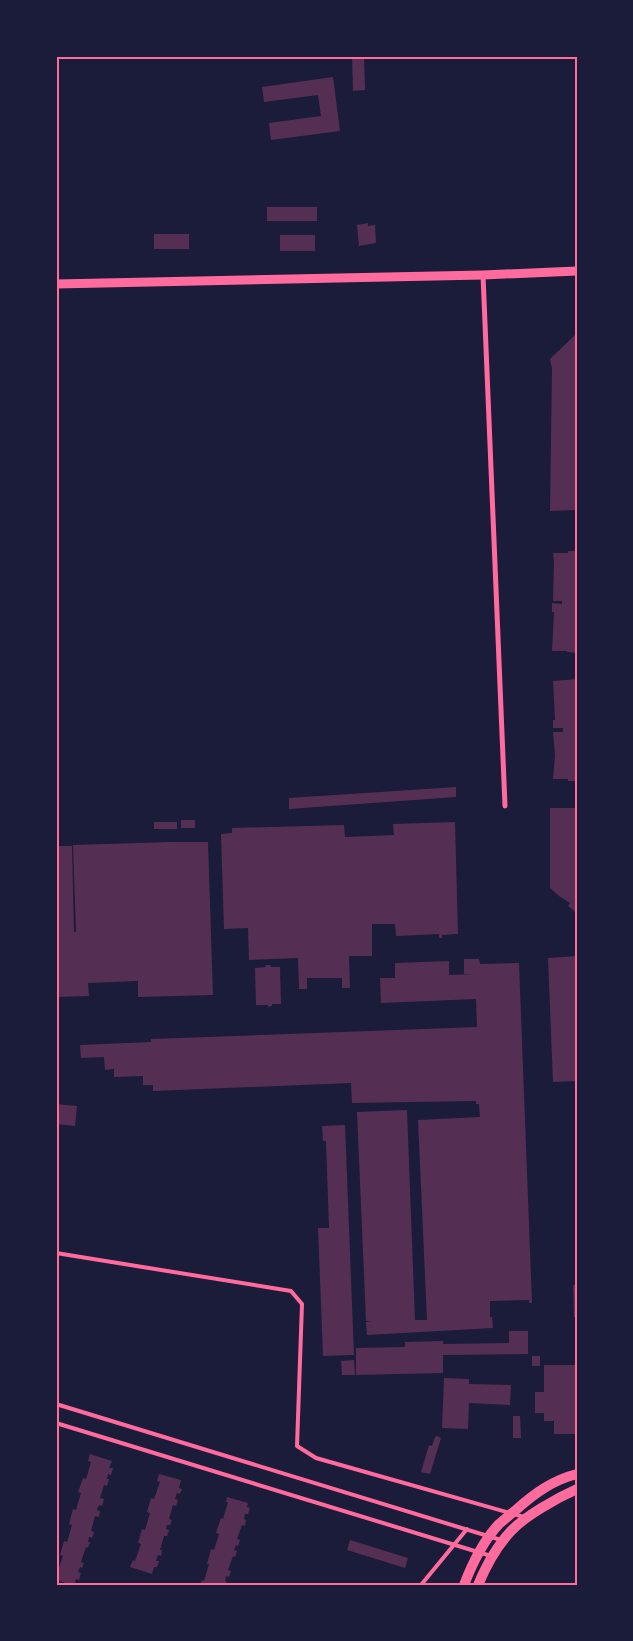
<svg xmlns="http://www.w3.org/2000/svg" width="633" height="1641" font-family="'Titillium Web',sans-serif">
<style>
.building{fill:#542f53}
.lines{fill:none;stroke-linecap:round;stroke-linejoin:round}
.service{stroke:#ff6b9d;stroke-width:4}
.minor{stroke:#ff6b9d;stroke-width:5}
.tertiary{stroke:#ff6b9d;stroke-width:9}
.secondary{stroke:#ff6b9d;stroke-width:10}
.neatline{fill:none;stroke:#ff6b9d;stroke-width:2}
</style>
<rect width="100%" height="100%" fill="#1b1b3a"/>
<!-- building -->
<g class="building">
<polygon points="352,56 364,56 365,90 353,91"/>
<polygon points="333,77 340,131 271,140 269,123 321,116 318,95 264,102 262,87"/>
<rect x="267" y="207" width="50" height="14"/>
<polygon points="368,223 368,226 375,225 376,243 359,246 357,225"/>
<rect x="154" y="234" width="35" height="15"/>
<rect x="280" y="235" width="35" height="16"/>
<polygon points="577,333 577,510 550,511 552,369 550,359"/>
<polygon points="568,551 577,551 577,653 567,652 567,651 552,651 554,612 552,612 552,603 562,604 562,601 553,601 554,561 553,553 568,553"/>
<polygon points="577,679 577,781 568,781 568,779 553,779 555,755 553,732 563,732 563,728 553,728 553,720 555,720 553,681"/>
<polygon points="456,787 456,797 289,809 289,798"/>
<polygon points="550,808 577,808 577,913 568,906 570,903 559,896 550,888"/>
<rect x="181" y="820" width="14" height="8"/>
<rect x="154" y="822" width="23" height="7"/>
<polygon points="455,822 458,934 442,935 442,938 439,938 439,934 396,936 395,924 372,924 372,956 349,956 350,988 342,988 342,978 307,978 307,989 299,989 298,958 249,960 248,928 224,929 221,834 232,833 232,828 344,825 345,837 394,835 393,824"/>
<polygon points="171,842 208,842 213,995 138,997 138,981 88,983 89,996 56,997 56,846 72,846 74,932 76,932 73,845"/>
<polygon points="577,956 577,1081 553,1082 548,958"/>
<polygon points="464,959 479,959 480,964 519,963 532,1303 529,1303 529,1300 490,1301 490,1317 492,1317 493,1328 367,1335 366,1322 372,1321 366,1321 357,1112 407,1110 415,1320 427,1320 418,1120 480,1117 479,1104 476,1104 476,1101 352,1103 351,1083 153,1091 153,1085 143,1085 143,1076 114,1077 114,1069 105,1070 104,1057 81,1058 80,1045 151,1042 151,1039 477,1027 476,999 381,1003 380,978 395,978 395,963 449,961 449,975 475,974 464,974"/>
<polygon points="266,965 270,965 271,967 280,967 281,1004 272,1004 272,1006 268,1007 268,1005 256,1005 255,968 266,967"/>
<polygon points="56,1104 77,1106 75,1126 56,1124"/>
<polygon points="345,1125 354,1355 323,1356 318,1228 329,1228 326,1141 323,1141 322,1126"/>
<polygon points="573,1285 577,1285 577,1317 574,1317"/>
<polygon points="509,1331 528,1331 528,1354 443,1355 443,1373 356,1375 356,1348 405,1347 405,1342 443,1341 443,1344 509,1343"/>
<rect x="532" y="1356" width="8" height="10"/>
<polygon points="354,1360 355,1375 342,1375 341,1361"/>
<polygon points="544,1365 577,1365 577,1434 554,1434 554,1421 544,1421 544,1413 535,1413 535,1392 544,1392"/>
<polygon points="444,1378 469,1379 469,1384 511,1385 510,1405 469,1403 468,1429 442,1428"/>
<polygon points="513,1416 520,1416 521,1438 513,1438"/>
<polygon points="437,1436 441,1438 430,1474 421,1472 429,1445 432,1446 435,1437"/>
<polygon points="90,1454 112,1461 109,1468 113,1468 111,1475 108,1474 107,1479 109,1479 107,1486 104,1485 100,1498 104,1499 102,1506 99,1505 97,1510 100,1511 99,1517 95,1516 91,1531 94,1532 92,1538 89,1537 88,1542 90,1542 88,1548 86,1547 81,1562 84,1563 82,1568 80,1567 78,1572 81,1573 79,1580 76,1579 74,1585 71,1585 56,1580 56,1573 57,1573 63,1556 60,1555 64,1541 67,1542 72,1525 69,1524 73,1509 76,1510 81,1493 78,1492 83,1478 86,1479 91,1462 88,1461"/>
<polygon points="159,1474 181,1480 179,1488 182,1489 180,1494 177,1493 175,1499 178,1500 176,1506 173,1505 169,1519 172,1520 170,1525 167,1525 166,1529 169,1530 167,1536 164,1536 160,1550 162,1550 161,1556 158,1555 156,1561 159,1561 157,1567 154,1567 152,1574 130,1567 133,1560 135,1561 141,1544 138,1543 142,1529 145,1530 150,1513 147,1512 151,1498 154,1499 160,1482 157,1481"/>
<polygon points="227,1497 248,1503 247,1507 250,1508 248,1514 245,1514 244,1519 246,1520 245,1526 242,1525 237,1539 240,1540 238,1546 236,1545 234,1550 237,1551 235,1557 233,1556 228,1570 231,1571 229,1577 226,1576 225,1581 227,1582 226,1585 200,1585 202,1580 204,1581 209,1564 207,1564 211,1549 214,1550 219,1534 216,1533 221,1518 223,1519 228,1502 226,1502"/>
<polygon points="350,1540 408,1558 405,1568 347,1550"/>
</g>
<g class="lines">
<!-- service -->
<g class="service">
<polyline points="56,1253 291,1291 302,1304 297,1446 316,1458 524,1517"/>
<polyline points="56,1404 501,1540"/>
<polyline points="56,1423 491,1556"/>
<polyline points="421,1585 467,1529"/>
</g>
<!-- minor -->
<polyline class="minor" points="483,275 505,806"/>
<!-- tertiary -->
<polyline class="tertiary" points="56,284 483,275 577,271"/>
<!-- secondary -->
<g class="secondary">
<path d="M464,1585C472,1564 483,1541 499,1524C505,1519 511,1514 517,1509C535,1493 553,1480 577,1474"/>
<path d="M478,1585C486,1566 496,1547 511,1531C525,1516 557,1498 577,1489"/>
</g>
</g>
<!-- border -->
<rect width="633" height="1641" fill="none" stroke="#1b1b3a" stroke-width="115"/>
<rect x="58" y="58" width="518" height="1526" class="neatline"/>
</svg>
